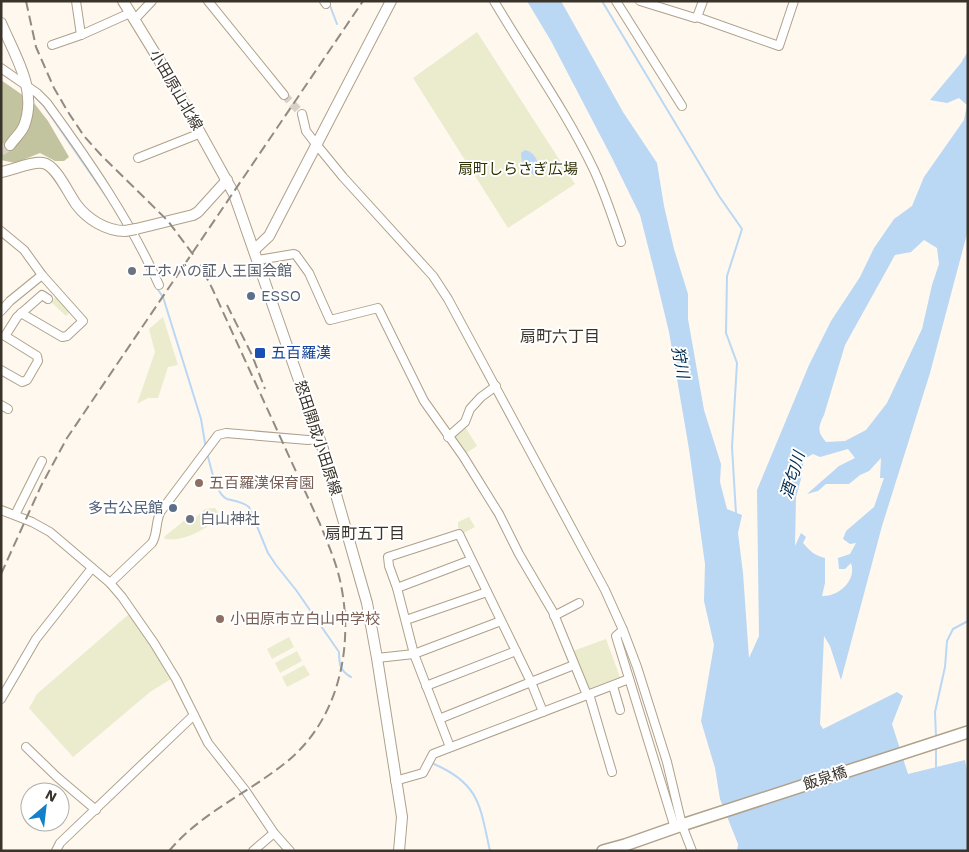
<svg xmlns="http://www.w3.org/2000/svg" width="969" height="852" font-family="'Work Sans','Noto Sans JP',sans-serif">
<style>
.green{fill:#eaeccd}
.forest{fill:#c2c49f}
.water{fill:#bad7f3;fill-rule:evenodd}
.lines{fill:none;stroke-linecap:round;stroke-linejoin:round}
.stream{stroke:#bad7f3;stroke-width:2}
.minor-tunnel{stroke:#d7d1c8;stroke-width:8;stroke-dasharray:8 4;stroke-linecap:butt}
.major-tunnel{stroke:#d7d1c8;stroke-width:10;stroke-dasharray:10 5;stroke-linecap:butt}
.minor-casing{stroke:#afa18a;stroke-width:10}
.major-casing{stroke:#afa18a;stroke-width:12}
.highway-casing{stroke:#afa18a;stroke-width:14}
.minor{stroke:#fff;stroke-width:8}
.major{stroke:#fff;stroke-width:10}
.highway{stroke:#fff;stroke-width:11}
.rail{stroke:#928b82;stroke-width:2;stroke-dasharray:10 5;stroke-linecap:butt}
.major-bridge-casing{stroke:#afa18a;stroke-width:12;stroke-linecap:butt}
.major-bridge{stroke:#fff;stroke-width:10}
.worship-dot{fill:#6b7280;stroke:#fff;stroke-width:2}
.service-dot{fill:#5c6f8a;stroke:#fff;stroke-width:2}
.transit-dot{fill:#1a4fb4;stroke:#fff;stroke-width:2}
.education-dot{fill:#8d6e63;stroke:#fff;stroke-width:2}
.labels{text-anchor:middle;stroke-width:4;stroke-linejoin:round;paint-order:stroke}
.street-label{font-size:15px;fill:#39332a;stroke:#fff}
.park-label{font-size:15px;fill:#303103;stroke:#fff}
.worship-label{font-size:15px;fill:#5b616d;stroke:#fff;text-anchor:start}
.service-label{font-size:15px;fill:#4e5e75;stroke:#fff;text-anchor:start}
.transit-label{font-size:15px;fill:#164399;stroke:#fff;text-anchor:start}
.education-label{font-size:15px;fill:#785e54;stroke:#fff;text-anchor:start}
.neighbourhood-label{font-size:16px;fill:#39332a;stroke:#fff}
.water-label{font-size:16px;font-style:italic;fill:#002c4f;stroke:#fff}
</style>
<rect width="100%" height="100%" fill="#fff8ef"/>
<!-- green -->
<g class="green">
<polygon points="477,32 575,184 508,228 413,78"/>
<polygon points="56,296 71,311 66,316 51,302"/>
<polygon points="163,317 178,365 168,367 158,398 148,398 137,404 155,352 149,329"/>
<polygon points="462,422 477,446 465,454 450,436"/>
<path d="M215,508L221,517C205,529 185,542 165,539L164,537L186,519H194L205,509Z"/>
<polygon points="469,517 475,527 462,534 458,527 458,522"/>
<polygon points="129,614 131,615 153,647 171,679 150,692 73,757 29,708 37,694"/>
<polygon points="289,637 294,647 272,659 267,649"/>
<polygon points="606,639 620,677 588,689 573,651"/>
<polygon points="297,651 302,661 280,673 275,663"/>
<polygon points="304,665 310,675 287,687 282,677"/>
</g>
<!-- forest -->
<polygon class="forest" points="1,80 34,103 48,121 69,157 64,161 55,161 40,153 15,163 1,160"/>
<!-- water -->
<g class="water">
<path d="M527,1H561L623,112L657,163L664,206L674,249L688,294V319L704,410L721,464L720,482L727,509L742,515L738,533L743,573L749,658L759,636L757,490L809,365L831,321L860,277L874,248L894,219L912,206L924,177L964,120L967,105L959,98L947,103L930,100L961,63L968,51V230L930,373L882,526L841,680L830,646L824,636L820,724L823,729L897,692L903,696L892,724L908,774L965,760L968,776V851H737L738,844L720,799L715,768L701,721L714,645L704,601L705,564L689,449L669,332L655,274L640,215L612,158L551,41ZM924,240L937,248L939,264L932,285L922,329L887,403L866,430L845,441L826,442C817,432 818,427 824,415L845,345L895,255L911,252ZM848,449L855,458L839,466L807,494L818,491L826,484H849L860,475L869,471L881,458L880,478H884L874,507L846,531L843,539L850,544L856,543L850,554L838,558L839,569H845L851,563C857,580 839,597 822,596L825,583V558C815,556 809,550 803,543L806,537L801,533L795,546L796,497L801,479L804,459L813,454L820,457Z"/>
<path d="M525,150C536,153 539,161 537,172L534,175C525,170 521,163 521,153Z"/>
</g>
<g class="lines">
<!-- stream -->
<g class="stream">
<polyline points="602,1 719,196 742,229 727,276 726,333 737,363 732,447 736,514"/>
<polyline points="329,3 337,24"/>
<polyline points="32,94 44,106 108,199"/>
<polyline points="120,218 125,227"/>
<polyline points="156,287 163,297 201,419 206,449"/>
<path d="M207,453C211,466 215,494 227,499C235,501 243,502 249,507L268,553L276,565L296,590L339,652C339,664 340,671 351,677"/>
<polyline points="936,737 935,712 945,667 947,641 953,629 968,621"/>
<polyline points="936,747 936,769"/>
<path d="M434,764C480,784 480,806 490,851"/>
</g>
<!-- minor-tunnel -->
<polyline class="minor-tunnel" points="284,95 302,114"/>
<!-- major-tunnel -->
<polyline class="major-tunnel" points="1,151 10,145"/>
<defs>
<g id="minor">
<polyline points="76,1 81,35"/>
<polyline points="208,1 284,95"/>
<polyline points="324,1 326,4"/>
<path d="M494,1C527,57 566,111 594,170C605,194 613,218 621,242"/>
<polyline points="616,1 682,106"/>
<polyline points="640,1 695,18 697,17 779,46 794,1"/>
<polyline points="697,17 703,1"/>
<polyline points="134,20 152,1"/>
<polyline points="52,45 81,35 130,13"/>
<path d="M1,68L37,93L47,103C89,161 130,220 159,285"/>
<polyline points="302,114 306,131 316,144 343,177 433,276 448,299 605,590 623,630 637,667 667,762 682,825 692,851"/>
<polyline points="138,158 201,133"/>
<polyline points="1,231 24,250 42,275"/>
<polyline points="258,260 294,254 296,255 309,273 330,320 378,308 424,401 463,456 499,514 519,554 553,612 587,695"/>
<polyline points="1,311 10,301 42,275 83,321 67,336 62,337 21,313"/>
<polyline points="1,370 22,382 27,380 38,361 37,356 5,336 17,317 42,295 48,299"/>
<polyline points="1,405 8,409"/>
<polyline points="448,437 465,422 470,409 481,397 496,386"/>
<polyline points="1,510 32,522 50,532 110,583 122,597 154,643 176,679 208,743 245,790 274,833 290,851"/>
<polyline points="15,515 42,461"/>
<path d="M110,583L152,543C158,534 155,521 161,511L218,435L226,433L308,440L318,439"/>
<polyline points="397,588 471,560"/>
<polyline points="554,616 579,603"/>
<polyline points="406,620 487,592"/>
<polyline points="623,630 616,636 675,828"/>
<polyline points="377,658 414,654 501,621"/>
<polyline points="426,686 516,651"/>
<polyline points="613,686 620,710"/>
<polyline points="589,694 612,772"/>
<polyline points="1,699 36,639 92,568"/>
<polyline points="543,712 531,682 574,665"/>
<polyline points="439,719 531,682 459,534 388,557 389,566 397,588 414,654 450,747"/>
<polyline points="26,747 57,777 96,810"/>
<polyline points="395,781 423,773 433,754 629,679"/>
<polyline points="56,851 60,843 194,715"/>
<polyline points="253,851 274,833"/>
</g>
<g id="major">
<polyline points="123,1 167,73 234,194 323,449 367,603 377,658 402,817 399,851"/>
<path d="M1,23C15,56 38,90 24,126C21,133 14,139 10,145"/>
<path d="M1,172C13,170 32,161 43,163C56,165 68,193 76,204C87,219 106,231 125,231"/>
<polyline points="136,229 193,215 198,212 227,180"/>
<polyline points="254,250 269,236 391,1"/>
</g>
<polyline id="highway" points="603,851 625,845 682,825 968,732"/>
</defs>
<!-- minor casing -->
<use href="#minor" class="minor-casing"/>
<!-- major casing -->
<use href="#major" class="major-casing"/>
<!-- highway casing -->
<use href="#highway" class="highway-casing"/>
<!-- minor -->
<use href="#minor" class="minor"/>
<!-- major -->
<use href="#major" class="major"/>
<!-- highway -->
<use href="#highway" class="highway"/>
<!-- rail -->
<g class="rail">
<polyline points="26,1 36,47 54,88 68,112 84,136 101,155 168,221 195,257"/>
<polyline points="227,305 252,355 265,389"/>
<polyline points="1,574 41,486 67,438 363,1"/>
<path d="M169,851C201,813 246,794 284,764C338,722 354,649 341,585C337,564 328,544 320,524L212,288L200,265"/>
</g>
<defs>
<polyline id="major-bridge" points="125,231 136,229"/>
</defs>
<!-- major-bridge casing -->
<use href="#major-bridge" class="major-bridge-casing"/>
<!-- major-bridge -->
<use href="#major-bridge" class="major-bridge"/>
</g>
<!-- markers -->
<g class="worship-dot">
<circle cx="132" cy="271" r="5"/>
<circle cx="190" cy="519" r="5"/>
</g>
<g class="service-dot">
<circle cx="251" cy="296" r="5"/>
<circle cx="173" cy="508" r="5"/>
</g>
<rect class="transit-dot" x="254" y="347" width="12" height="12" rx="2.5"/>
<g class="education-dot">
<circle cx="199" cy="483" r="5"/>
<circle cx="220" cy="619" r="5"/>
</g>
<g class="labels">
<!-- street labels -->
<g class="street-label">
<text transform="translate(176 90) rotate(60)" y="5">小田原山北線</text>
<text transform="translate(318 438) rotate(72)" y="5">怒田開成小田原線</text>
<text transform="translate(825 778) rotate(-18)" y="5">飯泉橋</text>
</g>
<!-- park labels -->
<g class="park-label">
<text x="518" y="174">扇町しらさぎ広場</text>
</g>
<!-- worship labels -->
<g class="worship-label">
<text x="142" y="276">エホバの証人王国会館</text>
<text x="200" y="524">白山神社</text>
</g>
<!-- service labels -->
<g class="service-label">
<text x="261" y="301">ESSO</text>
<text x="163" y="513" text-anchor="end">多古公民館</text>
</g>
<!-- transit labels -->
<g class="transit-label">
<text x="271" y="358">五百羅漢</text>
</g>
<!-- education labels -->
<g class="education-label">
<text x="209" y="488">五百羅漢保育園</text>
<text x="230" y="624">小田原市立白山中学校</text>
</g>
<!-- neighbourhood labels -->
<g class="neighbourhood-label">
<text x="560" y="342">扇町六丁目</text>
<text x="365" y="539">扇町五丁目</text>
</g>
<!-- water labels -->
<g class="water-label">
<text transform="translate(681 362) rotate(79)" y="6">狩川</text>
<text transform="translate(792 475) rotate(-73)" y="6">酒匂川</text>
</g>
</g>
<!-- border -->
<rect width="969" height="852" fill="none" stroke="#39332a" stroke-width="5"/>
<!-- north arrow -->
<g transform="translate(45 807) rotate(28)"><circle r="24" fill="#ffffff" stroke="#b0adaa"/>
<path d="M0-4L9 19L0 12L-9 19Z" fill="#1480ca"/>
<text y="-8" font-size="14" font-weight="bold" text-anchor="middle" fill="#39332a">N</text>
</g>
</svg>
